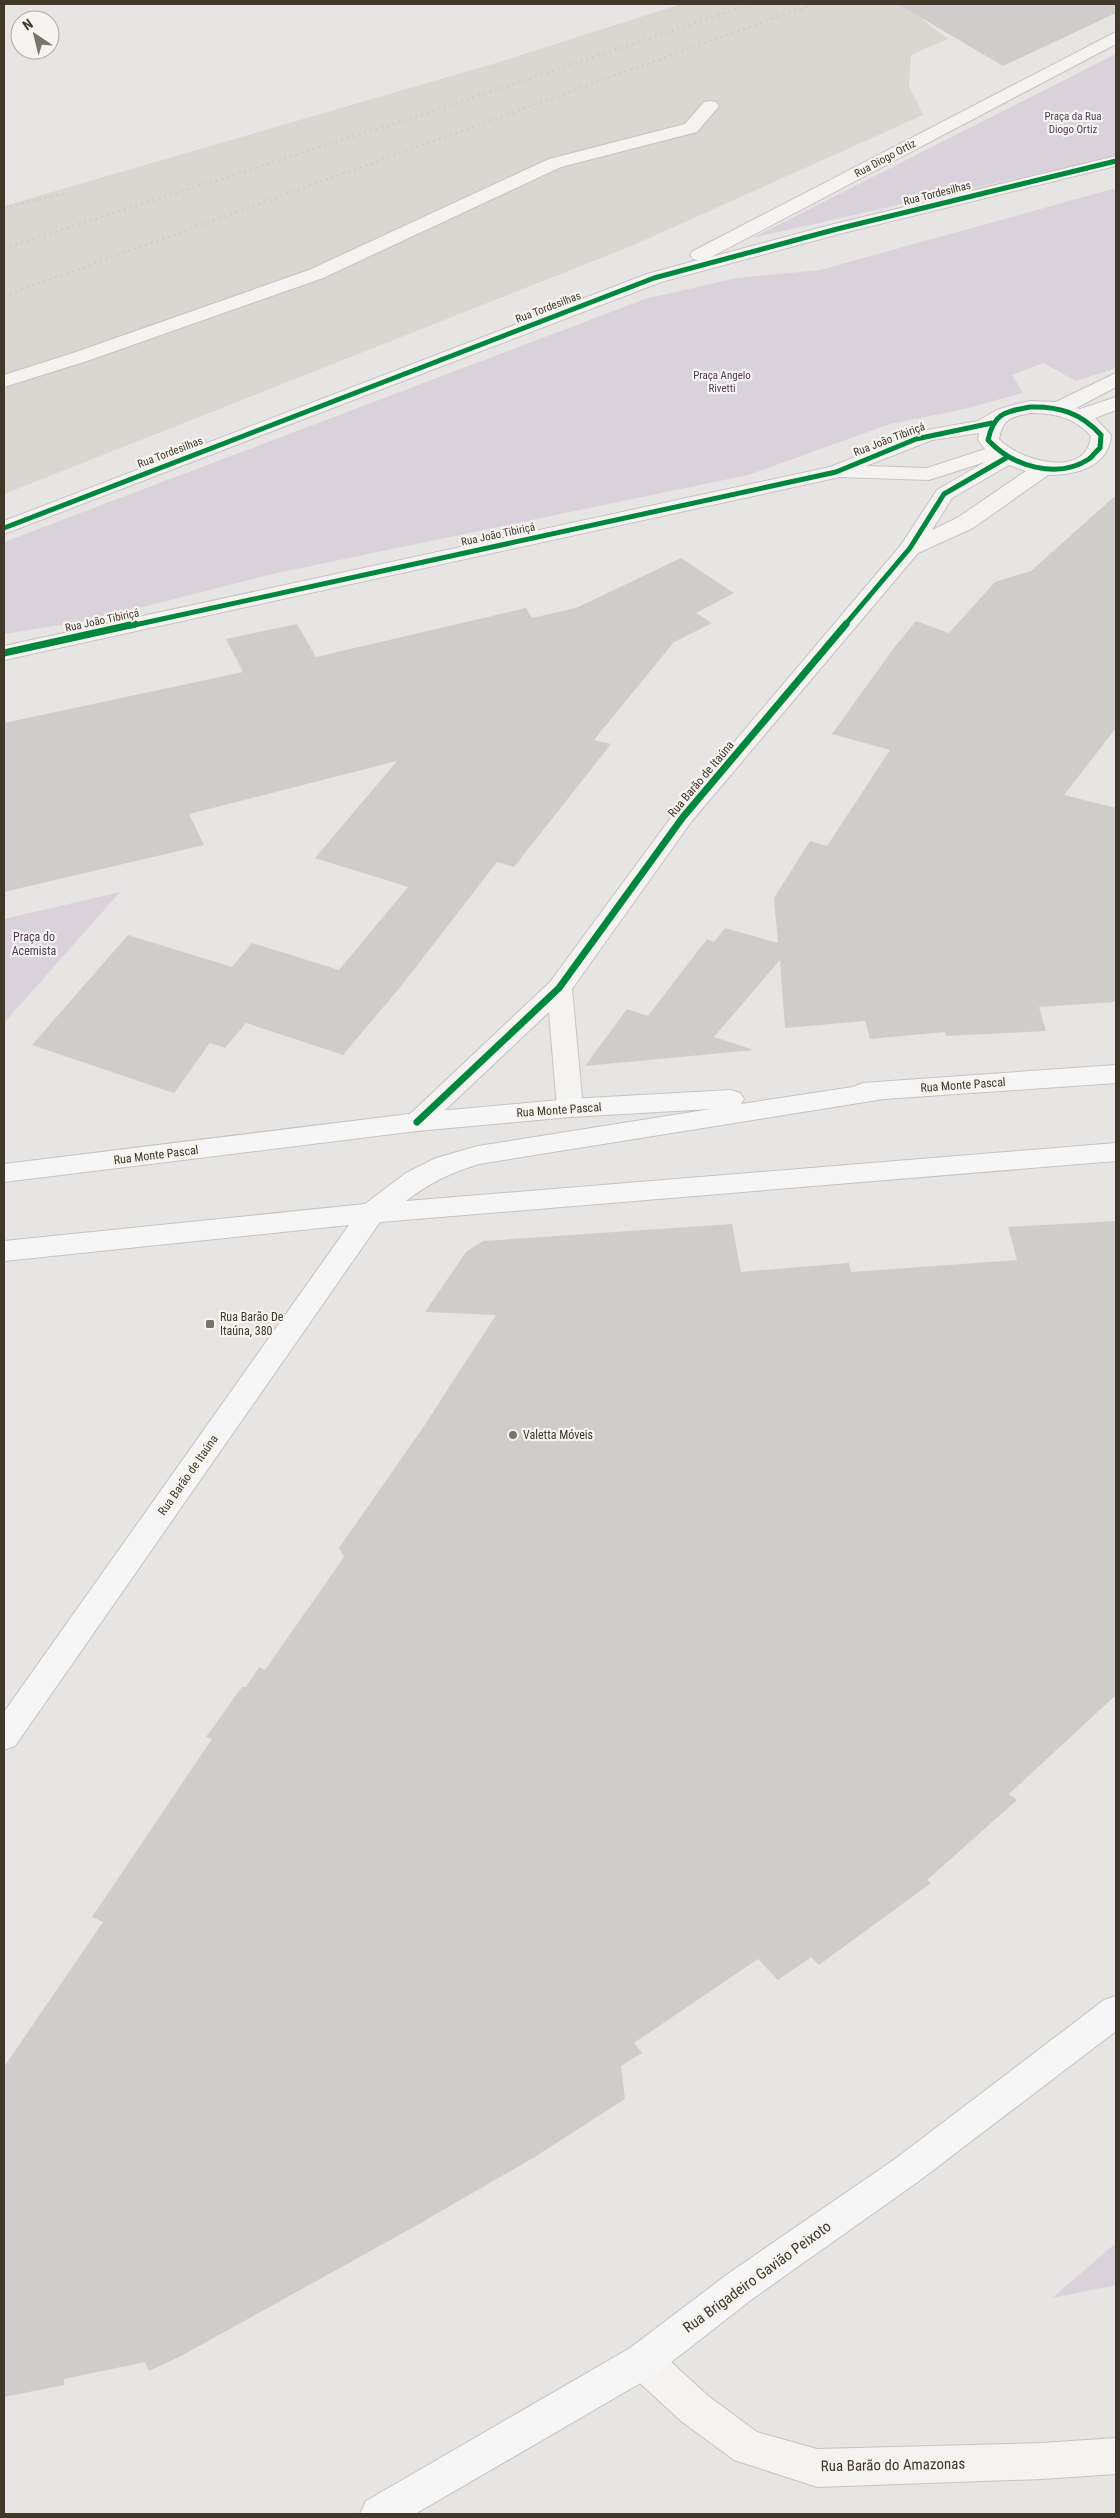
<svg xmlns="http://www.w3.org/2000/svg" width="1120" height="2518" font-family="'Roboto Condensed',sans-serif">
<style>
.built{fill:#dad6d1}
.green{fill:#dad2da}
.building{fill:#cfcdcb}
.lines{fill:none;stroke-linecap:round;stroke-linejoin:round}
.minor-casing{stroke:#c5c3c1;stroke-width:2}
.major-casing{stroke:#c5c2bf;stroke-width:2}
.minor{fill:#f4f3f1;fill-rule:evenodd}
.major{fill:#f6f6f6;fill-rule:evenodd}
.rail{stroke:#cfcecb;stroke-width:2.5;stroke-dasharray:2 4;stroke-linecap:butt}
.cycleway-far1-casing{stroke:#f6f4f0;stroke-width:8}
.cycleway-casing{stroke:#f6f4f0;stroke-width:10}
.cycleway-far1{stroke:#00873e;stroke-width:5}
.cycleway{stroke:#00873e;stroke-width:7}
.poi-dot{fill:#7a756b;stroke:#f6f4f0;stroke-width:2}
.labels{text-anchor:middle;stroke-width:4.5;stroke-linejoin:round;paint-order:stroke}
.far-park-label{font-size:11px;fill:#56385b;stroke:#f6f4f0}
.far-street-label{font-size:11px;fill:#40392a;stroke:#f6f4f0}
.street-label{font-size:12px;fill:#40392a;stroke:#f6f4f0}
.park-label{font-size:12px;fill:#56385b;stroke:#f6f4f0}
.poi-label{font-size:12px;fill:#40392a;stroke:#f6f4f0;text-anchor:start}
.near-street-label{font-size:15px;fill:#40392a;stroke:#f6f4f0}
</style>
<rect width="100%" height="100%" fill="#e7e5e3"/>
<!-- built -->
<polygon class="built" points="681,4 953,4 922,19 948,39 911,55 909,86 923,115 629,247 4,494 4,206 496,63"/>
<!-- green -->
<g class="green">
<polygon points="1116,54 1116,156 752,238"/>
<polygon points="1116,188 1116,368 1076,381 1043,363 1012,375 1023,393 960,410 890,424 748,475 277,573 92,620 4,634 4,542 645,299 736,278 820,270"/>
<polygon points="120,892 4,1023 4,919"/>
<polygon points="1116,2243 1116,2285 1052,2298"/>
</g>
<!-- building -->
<g class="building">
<polygon points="898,4 1116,4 1116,13 1003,66"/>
<polygon points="1116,495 1116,728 1064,795 1116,808 1116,1002 1039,1007 1046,1031 946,1036 945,1032 870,1039 865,1021 785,1028 780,960 714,1037 754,1050 585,1066 627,1009 648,1016 707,939 714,942 725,928 778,943 774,898 810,841 827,846 890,750 832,734 893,649 916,621 949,633 995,582 1031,571"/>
<polygon points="681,558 734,593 696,613 712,623 674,642 594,740 611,744 514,867 497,862 402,985 343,1055 246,1023 225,1048 210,1043 174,1093 32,1045 128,935 232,967 252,943 339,970 408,887 315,858 397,761 189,814 204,845 4,892 4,723 243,672 226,639 297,624 316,657 526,608 532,618 576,608"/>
<polygon points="1116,1221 1116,1695 1009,1794 1017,1800 927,1880 931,1883 819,1965 811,1957 778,1980 758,1959 634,2043 642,2053 621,2066 625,2099 533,2158 412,2228 181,2356 149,2371 145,2362 64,2379 64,2385 4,2397 4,2067 103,1922 92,1917 212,1739 206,1737 242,1687 246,1687 259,1667 265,1670 344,1557 339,1548 422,1429 496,1315 425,1312 466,1252 483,1241 732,1224 741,1272 849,1263 851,1272 1017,1260 1008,1227"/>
</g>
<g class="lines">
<defs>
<g id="minor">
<polygon points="1116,32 1116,44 711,257 830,225 1116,156 1116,166 843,233 661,282 4,534 4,521 647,274 698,260 693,259 690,255 693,251"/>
<polygon points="710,101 716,102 719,106 697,132 561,167 323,278 87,361 4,387 4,375 73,353 309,270 549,159 685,124 704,102"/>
<path d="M1116,373V387L1076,408L1080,409L1116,397V410L1095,418L1111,435C1109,467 1076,475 1048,475L973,528L918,553L691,822L572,989L583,1108L579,1114L570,1117L561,1114L557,1108L549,1012L426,1128L417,1131L408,1128L404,1122L408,1116L550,982L675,812L901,545L937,490L985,462L929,480L840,477L4,660V646L830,467L921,431L978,421L997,410L1016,404L1030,401L1056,402ZM1030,413C1054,413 1074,417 1091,436C1087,480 1019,461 999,439C1003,419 1010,417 1030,413ZM979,433L978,440L985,449L927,468L866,466L932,440ZM1009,465L1026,471L957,518L932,530L952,498Z"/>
<polygon points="643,2343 656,2348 707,2395 757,2432 817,2449 1042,2443 1116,2438 1116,2474 1042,2479 817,2487 734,2460 681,2421 630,2374 625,2361 630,2348"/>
</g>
<g id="major">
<path d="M1116,1065V1083L884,1099L479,1164C452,1172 429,1183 406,1201L1116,1143V1161L380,1222L15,1746L4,1750V1712L349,1225L4,1261V1241L365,1204L406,1173L436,1158L478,1146L711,1109L570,1117L417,1131L4,1182V1164L417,1113L570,1099L731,1090L740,1093L744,1099L741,1104L853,1087L863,1083Z"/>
<polygon points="1116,1996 1116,2031 919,2181 755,2297 656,2374 415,2514 360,2514 366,2501 630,2348 729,2273 895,2159 1104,2000"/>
</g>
</defs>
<!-- minor casing -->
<use href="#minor" class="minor-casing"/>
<!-- major casing -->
<use href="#major" class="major-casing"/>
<!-- minor -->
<use href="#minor" class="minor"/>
<!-- major -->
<use href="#major" class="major"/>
<!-- rail -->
<g class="rail">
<polyline points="4,208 67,193"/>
<polyline points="4,248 402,121 752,4"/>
<polyline points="4,296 813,4"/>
</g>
<defs>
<g id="cycleway-far1">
<path d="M1030,407C1059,406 1081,413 1101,435L1100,448C1096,451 1093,456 1089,459C1057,480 1012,466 988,440C994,413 1004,412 1030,407Z"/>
<polyline points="4,528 654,278 837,229 1116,161"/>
<polyline points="130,626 836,472 916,439 992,423"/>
<polyline points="844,626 910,548 944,494 1006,458"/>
</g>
<g id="cycleway">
<polyline points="4,653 135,624"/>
<polyline points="417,1122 559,988 683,817 846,624"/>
</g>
</defs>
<!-- cycleway-far1 casing -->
<use href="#cycleway-far1" class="cycleway-far1-casing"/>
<!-- cycleway casing -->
<use href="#cycleway" class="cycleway-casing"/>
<!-- cycleway-far1 -->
<use href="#cycleway-far1" class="cycleway-far1"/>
<!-- cycleway -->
<use href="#cycleway" class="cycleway"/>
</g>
<!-- markers -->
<g class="poi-dot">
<rect x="205" y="1319" width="10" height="10" rx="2.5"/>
<circle cx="513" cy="1435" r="5"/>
</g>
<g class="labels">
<!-- far-park labels -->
<g class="far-park-label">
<text x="1073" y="120">Praça da Rua<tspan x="1073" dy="13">Diogo Ortiz</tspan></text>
<text x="722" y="379">Praça Angelo<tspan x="722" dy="13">Rivetti</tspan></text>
</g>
<!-- far-street labels -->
<g class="far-street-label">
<text transform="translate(885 158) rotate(-28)" y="4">Rua Diogo Ortiz</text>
<text transform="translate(937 193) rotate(-14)" y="4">Rua Tordesilhas</text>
<text transform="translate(548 307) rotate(-21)" y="4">Rua Tordesilhas</text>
<text transform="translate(889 439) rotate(-21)" y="4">Rua João Tibiriçá</text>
<text transform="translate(170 452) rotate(-21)" y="4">Rua Tordesilhas</text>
<text transform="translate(498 534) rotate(-12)" y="4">Rua João Tibiriçá</text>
<text transform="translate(102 620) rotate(-12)" y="4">Rua João Tibiriçá</text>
</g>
<!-- street labels -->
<g class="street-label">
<text transform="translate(701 779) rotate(-50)" y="4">Rua Barão de Itaúna</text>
<text transform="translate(963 1085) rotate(-4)" y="4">Rua Monte Pascal</text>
<text transform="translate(559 1110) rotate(-4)" y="4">Rua Monte Pascal</text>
<text transform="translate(156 1155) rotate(-7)" y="4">Rua Monte Pascal</text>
<text transform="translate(188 1475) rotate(-55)" y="4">Rua Barão de Itaúna</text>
</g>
<!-- park labels -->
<g class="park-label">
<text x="34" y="941">Praça do<tspan x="34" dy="14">Acemista</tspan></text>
</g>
<!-- poi labels -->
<g class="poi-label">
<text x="220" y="1321">Rua Barão De<tspan x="220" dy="14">Itaúna, 380</tspan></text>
<text x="523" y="1439">Valetta Móveis</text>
</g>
<!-- near-street labels -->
<g class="near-street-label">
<text transform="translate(757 2277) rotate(-36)" y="5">Rua Brigadeiro Gavião Peixoto</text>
<text transform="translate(893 2465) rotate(-1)" y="5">Rua Barão do Amazonas</text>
</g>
</g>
<!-- border -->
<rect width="1120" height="2518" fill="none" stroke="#40392a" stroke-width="10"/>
<!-- north arrow -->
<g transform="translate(35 35) rotate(325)"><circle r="24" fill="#f6f4f0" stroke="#ada9a1"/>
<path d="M0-4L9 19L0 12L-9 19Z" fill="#7a756b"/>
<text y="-8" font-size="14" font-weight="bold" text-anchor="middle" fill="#40392a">N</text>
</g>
</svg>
